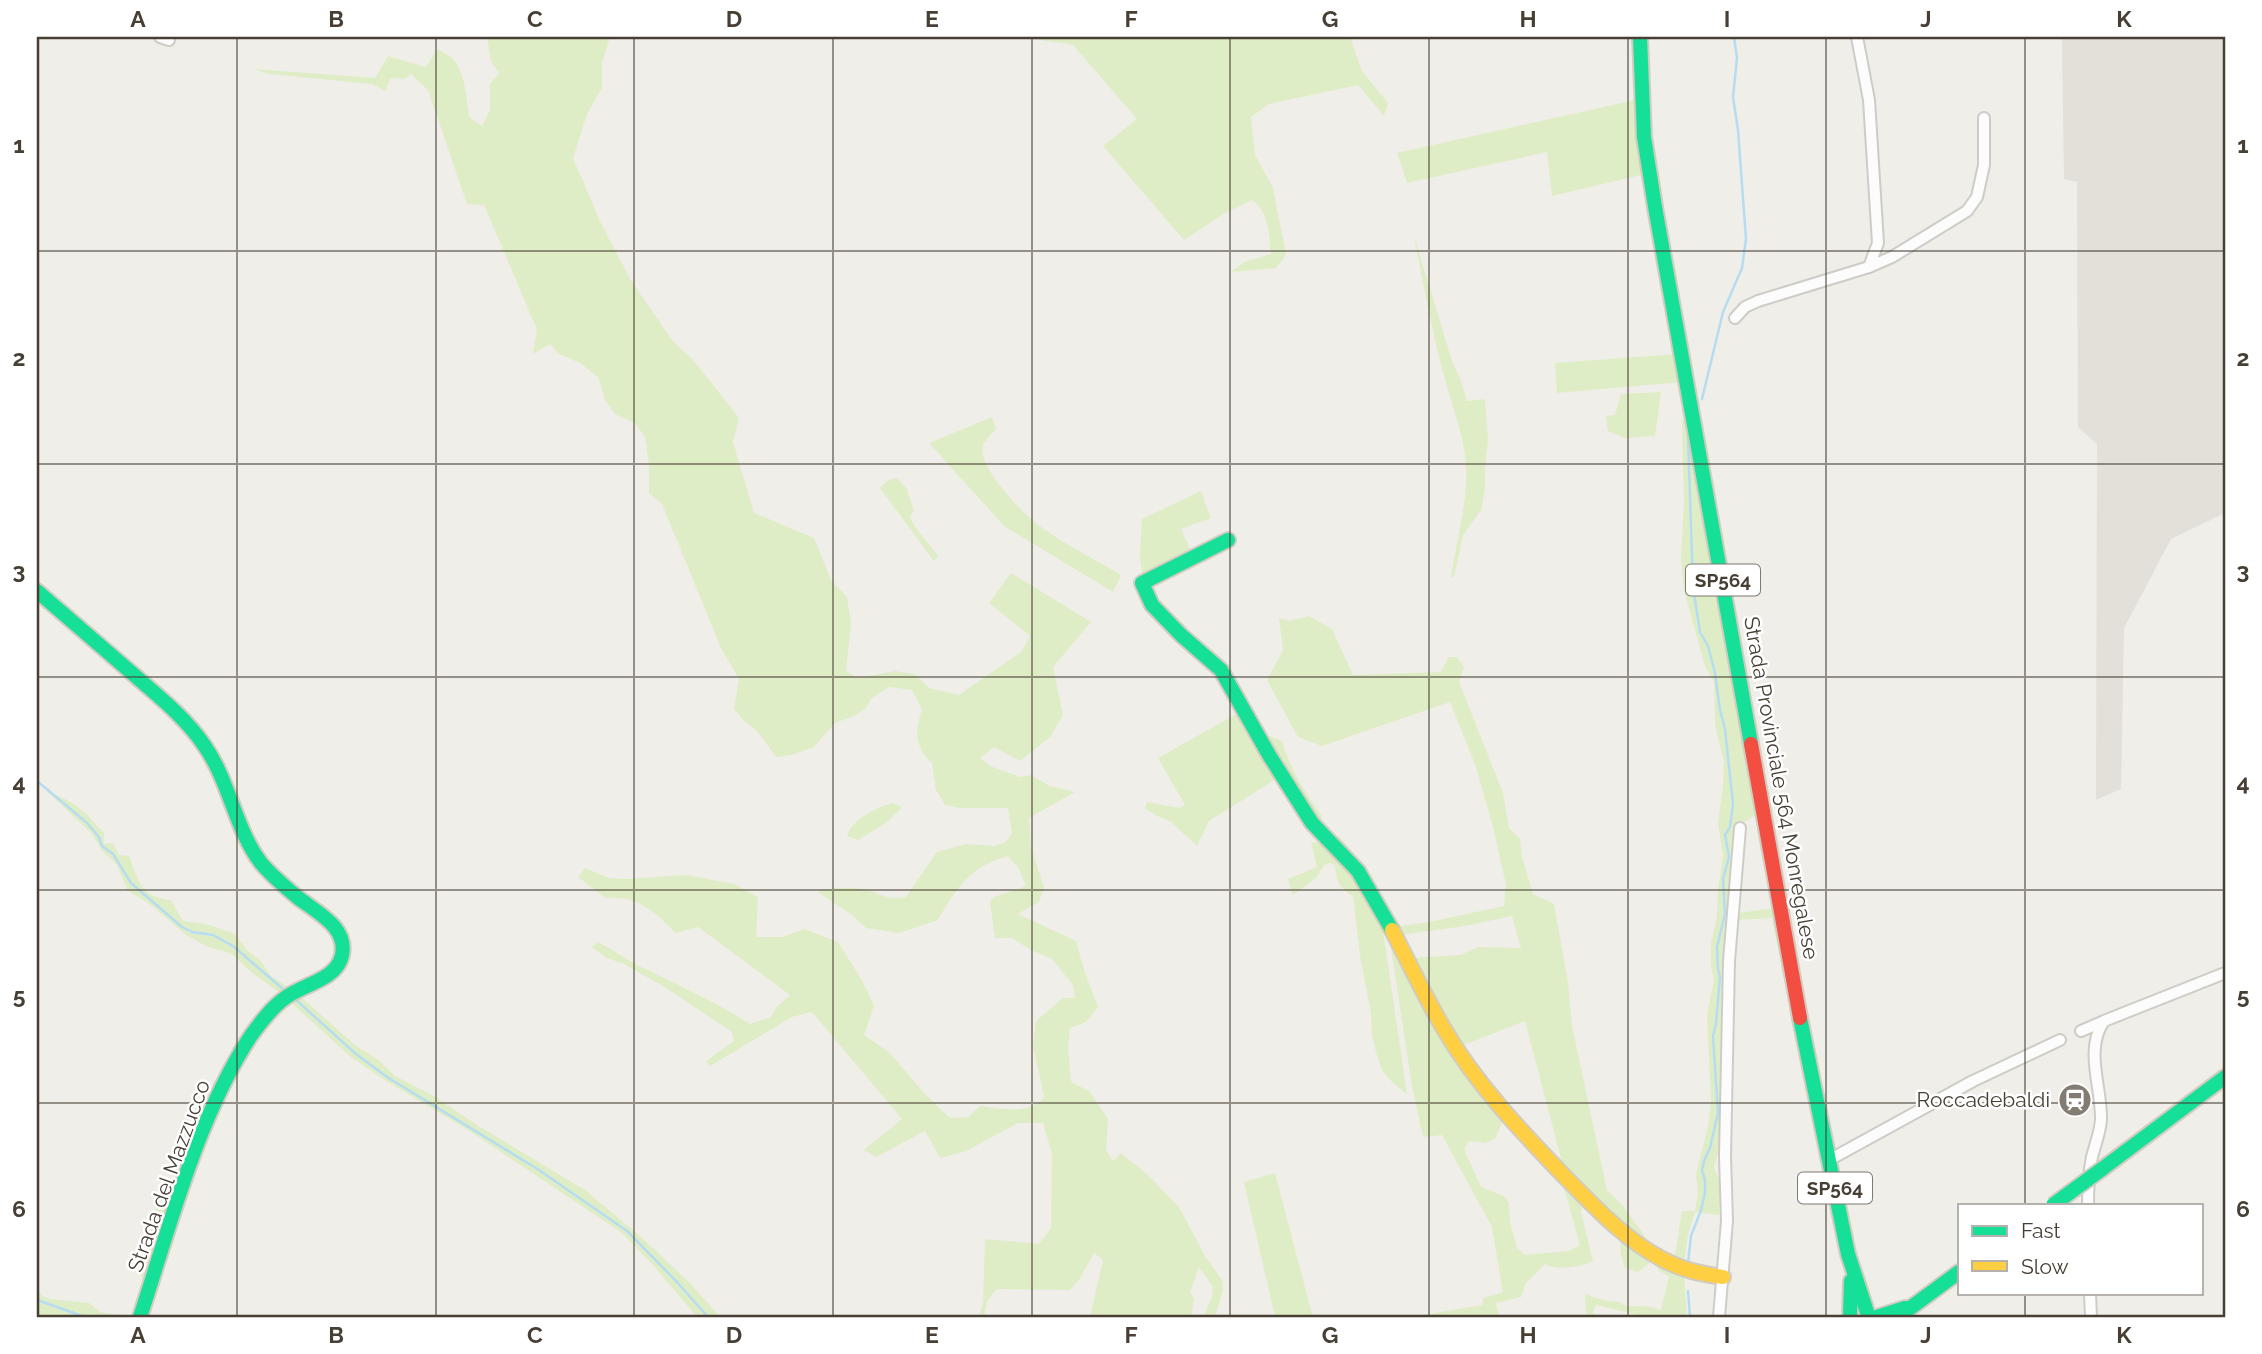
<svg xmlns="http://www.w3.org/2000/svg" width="2262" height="1354" font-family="Raleway,sans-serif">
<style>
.industrial{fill:#e3dfd9}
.green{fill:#dfedc6}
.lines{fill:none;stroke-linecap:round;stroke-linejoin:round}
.stream{stroke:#b6dcf2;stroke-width:2.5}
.street-casing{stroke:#ceccc6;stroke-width:14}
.fast-casing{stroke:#d2ccc0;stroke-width:18}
.slow-casing{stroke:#d2ccc0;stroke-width:18}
.jam-casing{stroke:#d2ccc0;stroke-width:18}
.street{stroke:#fdfcfc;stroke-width:10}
.fast{stroke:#16e098;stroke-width:14}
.slow{stroke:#ffcf43;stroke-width:14}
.jam{stroke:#f24e42;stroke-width:14}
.fast-bridge-casing{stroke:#d2ccc0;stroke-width:18;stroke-linecap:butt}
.fast-bridge{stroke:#16e098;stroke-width:14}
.grid{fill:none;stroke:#473f34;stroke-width:2;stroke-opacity:0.55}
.labels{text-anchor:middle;stroke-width:5;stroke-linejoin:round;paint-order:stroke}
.shield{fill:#fff;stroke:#7e7971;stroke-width:2}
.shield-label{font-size:19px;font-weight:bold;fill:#473f34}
.street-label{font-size:21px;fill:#473f34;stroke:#fff}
.poi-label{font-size:21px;fill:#473f34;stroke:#fff;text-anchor:end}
.neatline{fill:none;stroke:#473f34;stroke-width:2.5}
.grid-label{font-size:23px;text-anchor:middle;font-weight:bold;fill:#473f34}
</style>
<rect width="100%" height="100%" fill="#f0eee8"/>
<!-- industrial -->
<polygon class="industrial" points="2062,37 2225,37 2225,513 2171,539 2124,628 2121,789 2096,800 2097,444 2078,427 2077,182 2064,179"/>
<!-- green -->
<g class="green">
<path d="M487,37H610L602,63V88L587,114L573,158L600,221L630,279L672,340L695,362L739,418L733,442L754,513L814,538L831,580L847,597L851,623L846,671L858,678L895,671L914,674L929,688L959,695L1021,652L1030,636L989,603L1011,573L1091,622L1053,667L1063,715L1050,737L1020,761L994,747L980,758L990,766L1020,777L1031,775L1050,786L1075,792L1029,818L1031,847L1044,887L1039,902L1018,914L1076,941L1084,970L1098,1007L1086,1022L1070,1028L1068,1048L1071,1082L1089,1091L1108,1119L1106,1150L1113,1161L1121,1153L1148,1175L1179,1207L1205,1256L1222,1280L1223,1290L1215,1317H1203L1212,1298L1213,1287L1199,1267L1190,1292L1194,1299L1191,1317H1090L1103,1260L1094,1253L1079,1280L1070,1290L997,1289L987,1301L984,1317H979L983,1303L985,1239L1039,1244L1051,1228L1052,1154L1043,1123H1018L966,1151L940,1158L925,1131L876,1157L864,1150L902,1119L812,1012L792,1017L710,1066L706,1061L734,1041L732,1032L663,986L622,963L606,958L592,947L597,942C611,948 622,957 635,964C674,983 714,1001 750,1024L771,1017L776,1008L790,995L698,927L676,933C653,911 640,896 605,898L578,877L585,868L609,878L628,879L686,875L734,884L758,897L756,937H782L805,929L838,942L863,982L874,1006L864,1035L890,1053L925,1094L950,1118L968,1117L980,1106C1000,1109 1030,1115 1044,1097L1033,1046L1036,1021L1063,998H1075L1073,985L1052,959L1031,950L1012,938H995L990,902L994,897L1026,886L1019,869L1008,856C971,866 956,888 938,920L899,933L866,928L852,915L818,892C830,887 850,887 863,889C882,893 884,901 906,897L937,852L966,844L995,846L1006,842L1012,833L1008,808H959L945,805L936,790L932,763C915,748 914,731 922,710L912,690L889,687L872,698L865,709L854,716L835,723L814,747L792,755L776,757L757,731L743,720L734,709L739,679L721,648L662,504L649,493V464L645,437L635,423L615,414L605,400L598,377L580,363L559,354L550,344L533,354L537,330L530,313L484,205L467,204L428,90L411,74L405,79L391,78L385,91L372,84L269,74L253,69L375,78L388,56L426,67L438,49C442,52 449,55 452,58C465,70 467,101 469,117L482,126L490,110V84L499,73L491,61Z"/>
<path d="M1022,37H1350L1362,71L1388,103L1384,116L1358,85L1269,104L1251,117L1255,155L1273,188L1286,255L1276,268L1231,272L1244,262L1271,254C1269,235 1269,211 1252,200L1225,213L1184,240L1103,146L1137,119L1073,45Z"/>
<polygon points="1635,100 1645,174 1552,196 1547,152 1407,183 1397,153"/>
<path d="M1414,236L1452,361L1461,381L1467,401L1485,399L1488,441L1485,467V489L1481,510L1463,535L1454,577H1451C1456,540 1468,504 1466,466C1464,433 1451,404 1443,372C1431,327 1423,282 1414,236Z"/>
<polygon points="1677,354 1682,382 1557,393 1555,363"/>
<polygon points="1661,392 1655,436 1624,438 1608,431 1606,416 1615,415 1621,394"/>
<polygon points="1687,413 1758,813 1737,827 1722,1136 1714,1168 1720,1181 1719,1215 1695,1212 1688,1234 1684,1266 1674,1261 1682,1211 1695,1211 1698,1193 1696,1174 1709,1122 1711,1101 1707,1015 1714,980 1711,967 1711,943 1717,917 1718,890 1723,855 1718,823 1723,785 1724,762 1715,725 1714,682 1705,666 1684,590 1681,558 1684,503 1682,421"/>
<path d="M992,417L996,429C992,434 985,440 983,446C976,466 1025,516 1041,527C1066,545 1094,559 1121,575L1113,592L1004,526L929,443Z"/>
<polygon points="897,478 906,488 914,510 910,517 915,527 938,556 934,561 880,488 888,480"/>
<polygon points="1201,491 1211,518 1181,529 1192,554 1143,577 1140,558 1142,519"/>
<polygon points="1309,616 1332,629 1353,675 1441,672 1449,657 1457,657 1464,667 1459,682 1503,793 1509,828 1520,839 1522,857 1533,894 1554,904 1568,982 1572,1026 1607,1190 1622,1205 1655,1250 1632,1234 1563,1166 1525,1021 1461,1046 1447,1025 1412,958 1460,955 1479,947 1521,948 1512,916 1465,926 1400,935 1328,834 1339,837 1361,862 1400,926 1429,922 1504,906 1506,885 1493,827 1476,767 1450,702 1322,746 1298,737 1267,680 1283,650 1279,618 1289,621"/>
<polygon points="1242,711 1276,779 1209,821 1197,846 1170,821 1157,816 1145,808 1147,802 1179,808 1185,805 1158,758"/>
<path d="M1263,734L1282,741C1290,769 1305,792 1322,816L1319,824Z"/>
<path d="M48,792C61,796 74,803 84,812C91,818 96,826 104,832V844L113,843L119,855L129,856C138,881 142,898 171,900L183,921L206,924L235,934L248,951L260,960L271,976L291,989L281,994L251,972L232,954L206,946L186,935L150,904L127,890L117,865L102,851L92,834Z"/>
<path d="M893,803L902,807L887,822L858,840L847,836C852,819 877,807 893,803Z"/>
<path d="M1319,842L1326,844L1342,859L1364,891L1382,924L1407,1094L1392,1082L1382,1070L1377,1056L1372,1035L1371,1013L1360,956L1353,896C1339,888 1336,881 1335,865L1330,863L1324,865L1316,878L1293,895L1288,879L1317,867L1311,843Z"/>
<polygon points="1776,908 1809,1084 1805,1086 1772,918 1736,920 1737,913"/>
<path d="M1389,935L1504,1118L1495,1139L1485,1143L1469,1141L1464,1149L1481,1187L1504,1196L1509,1204L1510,1222L1517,1248L1525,1255L1569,1251L1580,1245L1561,1177L1584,1201L1581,1212L1593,1261C1581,1267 1557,1271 1545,1264L1526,1283L1521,1297L1496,1303L1499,1317H1412L1482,1305L1483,1298L1503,1292L1492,1227L1442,1135L1423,1137L1412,1087Z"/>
<polygon points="301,993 301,997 356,1046 380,1061 395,1076 434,1096 477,1125 585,1190 640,1236 690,1283 720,1317 697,1317 652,1264 622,1233 471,1132 386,1081 351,1057 288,1000"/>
<polygon points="1275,1173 1312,1314 1321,1317 1275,1317 1244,1182"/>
<polygon points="176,1187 145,1280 141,1276 156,1209 164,1202 171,1188"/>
<polygon points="1620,1233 1684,1274 1687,1317 1647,1317 1596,1305 1593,1312 1594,1317 1586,1317 1585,1294 1603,1300 1619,1302 1626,1306 1646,1306 1661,1310 1669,1276 1659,1271 1653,1260 1638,1272 1625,1268 1621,1256"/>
<polygon points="37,1288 42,1296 51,1299 89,1303 100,1312 127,1317 39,1317 37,1316"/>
</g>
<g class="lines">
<!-- stream -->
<g class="stream">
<polyline points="1702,399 1723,312 1742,268 1746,239 1738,130 1733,97 1737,58 1734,37"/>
<polyline points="37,781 86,822 99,837 102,846 113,854 131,883 182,927 192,932 213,935 233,946 283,989"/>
<polyline points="295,999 356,1054 387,1077 539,1170 627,1231 677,1282 708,1317"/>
<polyline points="1688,1263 1691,1236 1701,1210 1705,1193 1705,1180 1702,1171 1704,1161 1710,1148 1718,1113 1713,1036 1716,1024 1720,977 1718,969 1717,947 1725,914 1723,879 1729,857 1725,835 1730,827 1733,804 1725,729 1720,710 1715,673 1708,646 1700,632 1693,587 1688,435"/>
<polyline points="1688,1291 1690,1317"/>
<polyline points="37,1300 85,1317"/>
</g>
<defs>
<g id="street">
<polyline points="160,37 169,40"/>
<polyline points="1857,37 1869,100 1878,243 1869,267"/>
<polyline points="1735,318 1745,307 1758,301 1869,267 1892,257 1967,211 1977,197 1984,165 1984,118"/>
<polyline points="2081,1031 2102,1022"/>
<polyline points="1829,1160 1973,1081 2060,1040"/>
<path d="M2088,1205C2088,1190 2089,1172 2092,1157C2095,1145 2100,1133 2101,1120C2102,1087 2084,1050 2104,1021L2225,973"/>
<polyline points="2090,1293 2091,1317"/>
<polyline points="1719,1317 1727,1221 1725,1156 1729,961 1740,828"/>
</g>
<g id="fast">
<polyline points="1640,37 1644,137 1655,207 1751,744"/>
<polyline points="1228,540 1142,583 1152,605 1181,635 1221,670 1269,755 1312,823 1358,871 1392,930"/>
<path d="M37,591C69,619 101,646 133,674C158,696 185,717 204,745C230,782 235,829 261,863C271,875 284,886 296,896C314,911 348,926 342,955C337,980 303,984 285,998C271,1008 260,1023 250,1037C196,1121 171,1223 140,1317"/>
<polyline points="1800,1018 1848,1254 1868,1315"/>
<polyline points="2102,1169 2225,1077"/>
<polyline points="1850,1317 1851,1281"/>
<polyline points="1877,1317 1905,1308"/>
<polyline points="1898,1317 1959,1272"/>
</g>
<path id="slow" d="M1392,930C1409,963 1425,997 1444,1029C1476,1084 1521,1131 1565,1177C1594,1206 1625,1240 1662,1259C1682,1270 1701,1274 1723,1277"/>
<polyline id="jam" points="1751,744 1800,1018"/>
</defs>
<!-- street casing -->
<use href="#street" class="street-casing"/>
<!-- fast casing -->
<use href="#fast" class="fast-casing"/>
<!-- slow casing -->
<use href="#slow" class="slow-casing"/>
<!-- jam casing -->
<use href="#jam" class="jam-casing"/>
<!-- street -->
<use href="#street" class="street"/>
<!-- fast -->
<use href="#fast" class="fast"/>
<!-- slow -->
<use href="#slow" class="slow"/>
<!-- jam -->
<use href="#jam" class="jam"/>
<defs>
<polyline id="fast-bridge" points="2053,1205 2102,1169"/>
</defs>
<!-- fast-bridge casing -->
<use href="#fast-bridge" class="fast-bridge-casing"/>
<!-- fast-bridge -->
<use href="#fast-bridge" class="fast-bridge"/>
</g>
<!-- grid -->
<path class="grid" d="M237,37V1317M436,37V1317M634,37V1317M833,37V1317M1032,37V1317M1230,37V1317M1429,37V1317M1628,37V1317M1826,37V1317M2025,37V1205M37,251H2225M37,464H2225M37,677H2225M37,890H2225M37,1103H2225M2025,1293V1317"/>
<!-- icons -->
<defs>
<symbol id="station-disc" viewBox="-11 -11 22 22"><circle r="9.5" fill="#827c73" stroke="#fff"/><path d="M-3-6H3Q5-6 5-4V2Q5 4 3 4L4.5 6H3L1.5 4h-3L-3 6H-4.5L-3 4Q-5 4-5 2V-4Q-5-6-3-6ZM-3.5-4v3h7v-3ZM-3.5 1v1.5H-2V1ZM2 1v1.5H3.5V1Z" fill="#fff"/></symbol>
</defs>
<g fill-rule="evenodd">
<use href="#station-disc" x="2056" y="1081" width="38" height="38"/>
</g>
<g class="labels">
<!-- shield labels -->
<g class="shield">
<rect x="1686" y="564.5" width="74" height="31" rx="5"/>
<rect x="1798" y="1172.5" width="74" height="31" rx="5"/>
</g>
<g class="shield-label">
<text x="1723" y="587">SP564</text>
<text x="1835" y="1195">SP564</text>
</g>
<!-- street labels -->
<g class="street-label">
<text transform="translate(1781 788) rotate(80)" y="7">Strada Provinciale 564 Monregalese</text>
<text transform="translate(169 1176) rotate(-70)" y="7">Strada del Mazzucco</text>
</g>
<!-- poi labels -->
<g class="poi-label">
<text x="2050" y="1107">Roccadebaldi</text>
</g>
</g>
<!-- border -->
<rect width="2262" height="1354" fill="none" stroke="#ffffff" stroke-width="77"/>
<!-- legend -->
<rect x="1958" y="1204" width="245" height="91" fill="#ffffff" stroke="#b5b2ae" stroke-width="2"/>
<rect x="1972" y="1226" width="35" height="10" fill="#16e098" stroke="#b5b2ae" stroke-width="2"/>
<text x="2021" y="1238" font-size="21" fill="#473f34">Fast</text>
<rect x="1972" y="1261" width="35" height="10" fill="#ffcf43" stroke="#b5b2ae" stroke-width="2"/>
<text x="2021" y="1274" font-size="21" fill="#473f34">Slow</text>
<rect x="38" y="38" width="2186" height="1278" class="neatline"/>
<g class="grid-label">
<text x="138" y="27">A</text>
<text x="336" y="27">B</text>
<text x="535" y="27">C</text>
<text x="734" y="27">D</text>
<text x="932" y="27">E</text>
<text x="1131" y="27">F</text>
<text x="1330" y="27">G</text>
<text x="1528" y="27">H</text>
<text x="1727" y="27">I</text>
<text x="1926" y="27">J</text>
<text x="2124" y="27">K</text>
<text x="19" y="153">1</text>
<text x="2243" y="153">1</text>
<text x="19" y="366">2</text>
<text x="2243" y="366">2</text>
<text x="19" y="579">3</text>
<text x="2243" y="579">3</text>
<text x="19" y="791">4</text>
<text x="2243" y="791">4</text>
<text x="19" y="1004">5</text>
<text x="2243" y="1004">5</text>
<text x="19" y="1217">6</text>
<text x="2243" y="1217">6</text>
<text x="138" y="1343">A</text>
<text x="336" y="1343">B</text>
<text x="535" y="1343">C</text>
<text x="734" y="1343">D</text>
<text x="932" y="1343">E</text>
<text x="1131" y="1343">F</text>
<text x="1330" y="1343">G</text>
<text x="1528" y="1343">H</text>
<text x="1727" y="1343">I</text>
<text x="1926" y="1343">J</text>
<text x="2124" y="1343">K</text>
</g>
</svg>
